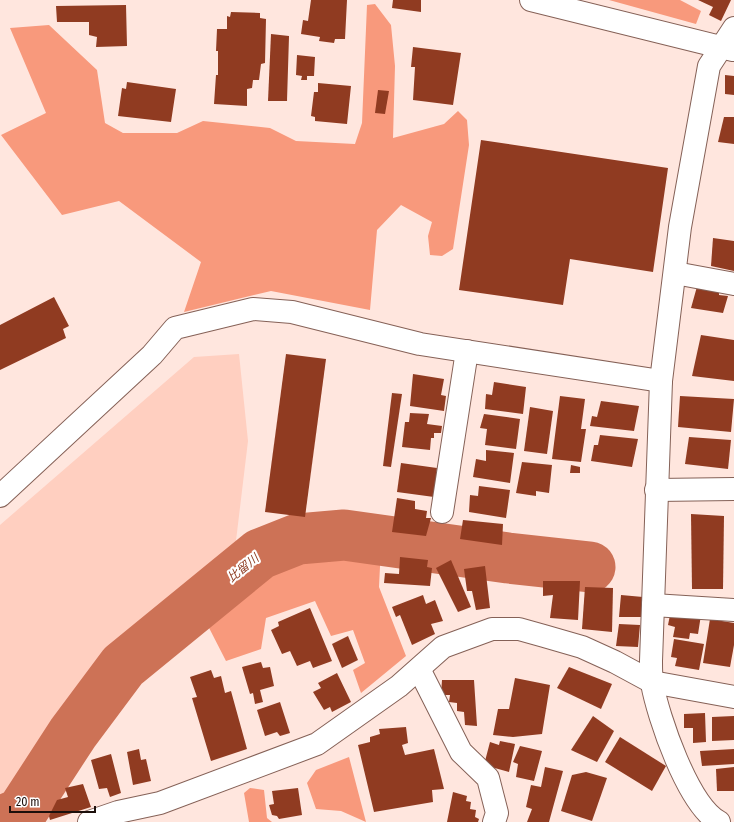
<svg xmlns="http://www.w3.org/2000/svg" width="734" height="822" font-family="'Fira Sans Condensed','Noto Sans JP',sans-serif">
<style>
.green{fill:#ffcfc0}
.forest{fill:#f8997c}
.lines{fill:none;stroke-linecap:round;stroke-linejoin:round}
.river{stroke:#cd7256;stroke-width:51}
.building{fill:#903b21}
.minor-casing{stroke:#856157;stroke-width:24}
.minor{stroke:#fff;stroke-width:22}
.labels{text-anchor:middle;stroke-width:4;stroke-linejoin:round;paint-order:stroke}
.water-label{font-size:12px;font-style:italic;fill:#8a361b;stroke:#fff}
</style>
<rect width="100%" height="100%" fill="#ffe6de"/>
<!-- green -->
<polygon class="green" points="239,354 248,441 235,549 193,601 118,660 14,806 0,811 0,525 194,357"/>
<!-- forest -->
<g class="forest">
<polygon points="609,0 680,0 701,11 696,24"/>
<polygon points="375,4 391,25 395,66 393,138 444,124 458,111 467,120 469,145 453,249 442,256 430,255 428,236 432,222 401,205 377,230 370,310 271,291 184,312 201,262 119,201 62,215 1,135 46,113 10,28 49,25 97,70 105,123 123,133 177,133 203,121 270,128 296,141 355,144 362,123 367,5"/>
<polygon points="344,540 381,546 379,587 406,656 361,693 353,670 365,663 353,630 331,636 315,601 266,618 261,649 226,661 205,620 260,561 297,546"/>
<polygon points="349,757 366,822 341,811 316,809 307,783 316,770"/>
<polygon points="250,788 264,790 267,818 272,822 249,822 244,793"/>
</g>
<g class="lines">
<!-- river -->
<polyline class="river" points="0,822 21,813 73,733 123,666 260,554 298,539 344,535 508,558 590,567"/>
</g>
<!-- building -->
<g class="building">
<polygon points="311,0 347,0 345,39 335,39 334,43 319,41 320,37 301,34 303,20 308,21"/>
<polygon points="393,0 421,0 421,12 392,8"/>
<polygon points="698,0 731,0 721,21 709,15 713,7"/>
<polygon points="126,5 127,46 96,47 97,37 89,35 89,22 57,22 56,6"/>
<polygon points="231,12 260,13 260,18 266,19 265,63 261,64 259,80 253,80 252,88 247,89 247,106 214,104 216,75 218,75 218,51 216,51 217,29 227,29 227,16 230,17"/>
<polygon points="271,34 289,36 287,101 268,101"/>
<polygon points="413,47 461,53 453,105 413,100 415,67 411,67"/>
<polygon points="297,55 315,57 314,76 307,76 307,80 301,80 302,76 296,75"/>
<polygon points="725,75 734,76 734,95 725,94"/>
<polygon points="127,82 176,89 171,122 118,116 122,88 126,89"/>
<polygon points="318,83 351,86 347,124 315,121 315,117 311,116 314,92 318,92"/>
<polygon points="378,90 389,91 385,114 375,113"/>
<polygon points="724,117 734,117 734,144 718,142"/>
<polygon points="481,140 668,168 653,272 570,259 563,305 459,290"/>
<polygon points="713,238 734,241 734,271 711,266"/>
<polygon points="698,283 719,285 719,295 728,296 723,313 691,308"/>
<polygon points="54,297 69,326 63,329 66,338 0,370 0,325"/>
<polygon points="701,335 734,340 734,381 692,376"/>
<polygon points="286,354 326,359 305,517 265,512"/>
<polygon points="413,374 444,379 441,395 446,396 444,411 410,406"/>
<polygon points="494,382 526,387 523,414 485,409 486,394 492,395"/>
<polygon points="392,393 402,394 391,467 383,466"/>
<polygon points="560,396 585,399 581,429 586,429 581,462 552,459"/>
<polygon points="680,396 734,399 731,432 678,427"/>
<polygon points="601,401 639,406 634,431 590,426 592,416 597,417"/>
<polygon points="530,407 553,411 547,454 524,451"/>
<polygon points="410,413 429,414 427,424 442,426 441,433 434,433 434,438 431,438 430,450 402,447 405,422 409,422"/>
<polygon points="484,414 520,419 516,449 485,445 487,429 480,428"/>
<polygon points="600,435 638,439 632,467 591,461 594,445 598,445"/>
<polygon points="689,437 731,440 728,469 685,464"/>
<polygon points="486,450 514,453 510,483 473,477 476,459 486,461"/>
<polygon points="522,462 552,465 549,493 536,491 536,496 516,493"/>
<polygon points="401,463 437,468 434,497 397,492"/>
<polygon points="571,465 580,467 580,473 570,473"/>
<polygon points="479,486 510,490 506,518 469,512 470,495 478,496"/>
<polygon points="397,498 415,501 415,509 427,511 426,518 431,518 426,536 392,532"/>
<polygon points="691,514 724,516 723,589 692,589"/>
<polygon points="463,520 503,524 502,545 460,539"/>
<polygon points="400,557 428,560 427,567 432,568 430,586 384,583 385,573 399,574"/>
<polygon points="451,560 471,607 458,612 436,568"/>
<polygon points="485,566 490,608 476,610 472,591 467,591 464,569"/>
<polygon points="543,581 580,581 578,620 550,618 553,595 543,596"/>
<polygon points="585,587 613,588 612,632 582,629"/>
<polygon points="423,595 426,604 435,600 443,621 431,624 435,634 412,645 400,615 396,617 392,607"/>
<polygon points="621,595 643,597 642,617 619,617"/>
<polygon points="310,608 332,661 313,668 310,661 297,666 290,651 282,654 271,630 279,626 278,622"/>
<polygon points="671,610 701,615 698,634 690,633 689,639 673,637 675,627 668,625"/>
<polygon points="710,619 734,623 734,645 730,667 703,663"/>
<polygon points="619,624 640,625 638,647 616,646"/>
<polygon points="348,636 358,660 342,668 332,644"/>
<polygon points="674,639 704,644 699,670 675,666 677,658 671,657"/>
<polygon points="261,662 263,668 270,667 274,686 260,690 263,702 255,704 253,693 250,694 242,667"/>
<polygon points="569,667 612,684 601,709 557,688"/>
<polygon points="211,670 214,678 221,676 225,693 231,691 247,749 211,761 192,698 197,697 190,677"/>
<polygon points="337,673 351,702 332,712 330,707 324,710 313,692 321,688 318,683"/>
<polygon points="515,678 550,685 542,734 513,737 493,735 498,709 509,709"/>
<polygon points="442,680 474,680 477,726 465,725 464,712 457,711 457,703 449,702 450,695 441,695"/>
<polygon points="280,702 290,733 280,736 277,732 265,736 257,710"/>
<polygon points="705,713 706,742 693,743 693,728 684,728 684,714"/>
<polygon points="593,716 614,731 597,762 571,750"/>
<polygon points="734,716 734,740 712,741 712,717"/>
<polygon points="406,727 408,743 402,745 405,755 434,749 444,789 432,790 433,802 374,812 358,745 370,742 370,737 380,734 379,729"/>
<polygon points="620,737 666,766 652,791 605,762"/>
<polygon points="500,741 515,744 509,772 484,765 490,742 499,745"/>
<polygon points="520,746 542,751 534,781 516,777 518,764 513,762"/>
<polygon points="139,749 141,760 146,759 151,781 133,785 127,752"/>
<polygon points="734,749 734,764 702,766 700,751"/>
<polygon points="111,754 121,793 110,797 107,788 99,789 91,760"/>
<polygon points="545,767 563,771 549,822 527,822 532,809 526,807 531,785 541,787"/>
<polygon points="734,767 734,791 717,791 716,769"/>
<polygon points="586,772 607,778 592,821 561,811 572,775"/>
<polygon points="83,784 91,807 50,820 49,816 57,800 68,797 65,788"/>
<polygon points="298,788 302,815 279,819 277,816 272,815 269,805 274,804 272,791"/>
<polygon points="453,792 467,796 466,801 471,802 470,809 476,810 475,817 479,819 478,822 447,822"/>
</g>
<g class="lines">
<defs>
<g id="minor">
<polyline points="531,0 733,50"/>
<polyline points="675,273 734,284"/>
<polyline points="656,490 734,489"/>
<polyline points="0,496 152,355 175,328 253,309 292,312 420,344 661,381"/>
<polyline points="442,512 467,351"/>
<polyline points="653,605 734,610"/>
<polyline points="419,669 461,752 488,778 497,813 494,822"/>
<polyline points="89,822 118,812 160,803 317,744 399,686 443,647 492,629 519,629 544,636 582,647 615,662 652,682 734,697"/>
<path d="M719,822C688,805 658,717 652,683C651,676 651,668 651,661L661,381L680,227L709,66L734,28"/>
</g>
</defs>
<!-- minor casing -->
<use href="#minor" class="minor-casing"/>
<!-- minor -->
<use href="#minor" class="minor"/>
</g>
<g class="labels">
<!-- water labels -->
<g class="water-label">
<text transform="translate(243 568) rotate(-39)" y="4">比留川</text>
</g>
</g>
<!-- scale -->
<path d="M10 806v6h85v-6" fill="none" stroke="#1c0f0b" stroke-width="2"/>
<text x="16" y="806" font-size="12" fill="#1c0f0b" stroke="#ffffff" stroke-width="3" paint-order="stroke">20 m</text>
</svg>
